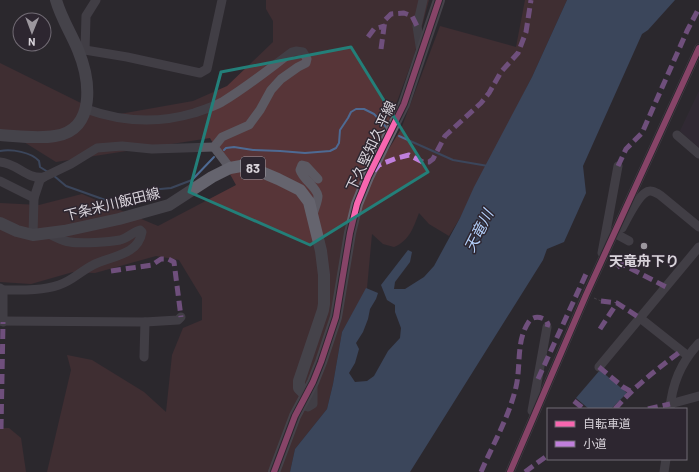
<svg xmlns="http://www.w3.org/2000/svg" width="699" height="472" font-family="Barlow,'Noto Sans JP',sans-serif">
<style>
.built{fill:#372c3b}
.green{fill:#573538}
.water{fill:#4e6a93}
.lines{fill:none;stroke-linecap:round;stroke-linejoin:round}
.stream{stroke:#4e6a93;stroke-width:2}
.path{stroke:#615f64;stroke-width:1;stroke-dasharray:3 2;stroke-linecap:butt}
.minor{stroke:#5c5a63;stroke-width:9}
.major{stroke:#65646e;stroke-width:12}
.quiet{stroke:#c07fdc;stroke-width:5;stroke-dasharray:10 5;stroke-linecap:butt}
.cycleway-casing{stroke:#2d2630;stroke-width:8}
.cycleway{stroke:#f766af;stroke-width:6}
.marked{fill:none;stroke:#237f79;stroke-width:3;stroke-linejoin:round}
.poi-dot{fill:#9c979e;stroke:#2d2630;stroke-width:1.5}
.labels{text-anchor:middle;stroke-width:3;stroke-linejoin:round;paint-order:stroke}
.shield{fill:#2d2630;stroke:#a59fa7;stroke-width:1}
.shield-label{font-size:13px;font-weight:bold;fill:#d8d3da}
.street-label{font-size:14px;fill:#d8d3da;stroke:#2d2630}
.poi-label{font-size:14px;font-weight:bold;fill:#d8d3da;stroke:#2d2630}
.water-label{font-size:15px;font-style:italic;fill:#b3cff9;stroke:#2d2630}
</style>
<rect width="100%" height="100%" fill="#2c282e"/>
<!-- built -->
<polygon class="built" points="699,91 699,148 680,131"/>
<!-- green -->
<g class="green">
<path d="M266,0H429L414,56L395,107L365,172L379,165L401,129L440,26L516,47L525,0H567L532,77L460,218L449,236L429,224L419,213C413,228 410,240 394,247L383,244L372,234L367,288L342,332L333,384L327,409L295,449L290,472H47L71,370L67,355L92,360L144,392L166,412L172,355L183,328L202,320V298L179,260L156,256L95,273L73,272L31,284L0,282V203L39,205L82,194L158,226L236,185L210,138L56,162L24,142L0,137V63L93,109L114,115L193,101L227,86L273,42V21L266,9Z"/>
<polygon points="0,428 9,428 21,438 26,472 0,472"/>
</g>
<!-- water -->
<g class="water">
<polygon points="567,0 675,0 648,30 642,34 583,166 586,193 564,242 547,249 543,260 410,472 290,472 295,449 327,409 333,384 342,332 366,288 378,293 376,299 370,309 368,319 363,332 356,343 359,349 355,363 349,373 355,382 367,381 374,376 388,351 400,338 401,328 395,312 395,305 387,300 381,285 408,250 412,252 410,262 395,282 394,289 405,289 424,277 434,266 460,218 474,187 532,77"/>
<polygon points="600,370 627,393 611,409 589,409 576,398"/>
</g>
<g class="lines">
<!-- stream -->
<g class="stream">
<polyline points="399,136 453,160 488,166"/>
<polyline points="224,150 226,148 234,147 253,150 280,151 305,153 330,151 336,148 339,143 340,130 348,118 351,112 356,109 364,109 374,114 387,128"/>
<path d="M0,151C12,149 31,152 39,161L40,167L48,172"/>
<polyline points="53,175 66,186 111,202 150,190 171,188 192,180 214,157"/>
</g>
<!-- path -->
<g class="path">
<polyline points="610,264 617,267"/>
<polyline points="594,298 601,301"/>
</g>
<!-- minor -->
<g class="minor">
<polyline points="85,50 86,16 96,0"/>
<polyline points="79,51 85,50 127,57 200,73 207,69 222,0"/>
<polyline points="421,52 417,26 423,0"/>
<path d="M86,109C122,122 157,124 194,113C203,110 213,107 222,102C247,87 269,69 292,52L296,51L303,52L307,59L306,63L298,67L281,79L271,90L260,110L249,125L222,137L214,147L230,168"/>
<polyline points="677,135 699,154"/>
<path d="M0,162C17,163 27,180 44,177"/>
<polyline points="0,181 34,198"/>
<path d="M313,215C314,209 318,202 318,196C317,187 303,180 300,170L302,165L306,166L318,179"/>
<path d="M622,228C627,219 637,198 645,193C650,189 655,192 660,195L699,227"/>
<polyline points="33,235 34,198 40,180 44,177 71,164 97,148 122,146 152,149 214,147"/>
<polyline points="618,235 629,241"/>
<polyline points="602,253 618,166"/>
<path d="M0,288L3,290C21,290 41,291 59,285C72,281 81,271 93,265C110,256 138,256 142,232L140,230C133,232 128,238 120,240C109,242 82,244 70,242C62,241 56,237 49,234"/>
<polyline points="640,318 688,356"/>
<polyline points="0,321 145,322 144,357"/>
<polyline points="3,322 3,290"/>
<polyline points="145,322 178,320 181,317"/>
<polyline points="599,367 699,247"/>
<polyline points="670,404 699,396"/>
<polyline points="301,405 308,407 313,404 313,382"/>
<path d="M670,409C672,383 681,362 699,343"/>
<polyline points="532,411 547,327"/>
<polyline points="510,472 586,295 699,48"/>
<polyline points="664,472 666,459"/>
</g>
<!-- major -->
<g class="major">
<path d="M0,135C18,136 37,139 55,136C97,130 90,79 78,50C71,33 61,18 56,0"/>
<polyline points="0,223 17,231 33,235 64,231 119,219 169,205 212,177 230,168 241,166 252,168 278,179 300,190 309,202 321,251 324,275 324,304 323,310 299,381 299,388 306,395"/>
<polyline points="274,472 295,416 313,382 321,362 336,317 350,233 357,204 368,177 404,104 439,0"/>
</g>
<!-- quiet -->
<g class="quiet">
<polyline points="368,37 374,29 385,26"/>
<polyline points="381,49 385,20 391,14 404,13 412,16 417,26"/>
<polyline points="618,166 626,149 642,133 687,31 699,8"/>
<polyline points="374,171 379,165 397,158 409,155 423,162 429,162 433,159 445,136 481,103 489,93 501,72 518,53 526,32 531,0"/>
<polyline points="617,267 622,264 666,287"/>
<polyline points="111,271 152,265 161,259 168,259 174,262 181,317"/>
<polyline points="601,301 617,303 640,318"/>
<polyline points="600,329 617,303"/>
<polyline points="599,367 623,387 630,391"/>
<polyline points="538,379 586,274"/>
<polyline points="574,401 584,409"/>
<path d="M615,409C636,385 656,370 681,351"/>
<polyline points="648,409 670,404"/>
<polyline points="1,429 3,322"/>
<path d="M481,472C493,444 509,417 516,387C521,366 516,342 528,323C532,316 539,316 546,320L548,324L547,327"/>
<polyline points="525,472 548,455"/>
</g>
<defs>
<g id="cycleway">
<polyline points="274,472 295,416 313,382 321,362 336,317 350,233 357,204 368,177 404,104 439,0"/>
<polyline points="510,472 586,295 699,48"/>
</g>
</defs>
<!-- cycleway casing -->
<use href="#cycleway" class="cycleway-casing"/>
<!-- cycleway -->
<use href="#cycleway" class="cycleway"/>
</g>
<!-- marked area -->
<path d="M0 0H699V472H0ZM351,47L428,172L310,245L189,192L221,72Z" fill="#2c282e" fill-opacity=".55" fill-rule="evenodd"/>
<path class="marked" d="M351,47L428,172L310,245L189,192L221,72Z"/>
<!-- markers -->
<circle class="poi-dot" cx="644" cy="246" r="4"/>
<g class="labels">
<!-- shield labels -->
<rect class="shield" x="241" y="157" width="24" height="22" rx="3"/>
<g class="shield-label">
<text x="253" y="173">83</text>
</g>
<!-- street labels -->
<g class="street-label">
<text transform="translate(371 146) rotate(-65)" y="5">下久堅知久平線</text>
<text transform="translate(112 204) rotate(-14)" y="5">下条米川飯田線</text>
</g>
<!-- poi labels -->
<g class="poi-label">
<text x="644" y="266">天竜舟下り</text>
</g>
<!-- water labels -->
<g class="water-label">
<text transform="translate(479 231) rotate(-63)" y="5">天竜川</text>
</g>
</g>
<!-- legend -->
<rect x="547" y="408" width="140" height="52" fill="#2d2630" stroke="#716b74"/>
<rect x="555" y="421" width="20" height="6" fill="#f766af" stroke="#716b74"/>
<text x="583" y="428" font-size="12" fill="#d8d3da">自転車道</text>
<rect x="555" y="441" width="20" height="6" fill="#c07fdc" stroke="#716b74"/>
<text x="583" y="448" font-size="12" fill="#d8d3da">小道</text>
<!-- north arrow -->
<g transform="translate(32 32) rotate(181)"><circle r="19" fill="#2d2630" stroke="#716b74"/>
<path d="M0-3L7 15L0 10L-7 15Z" fill="#9c979e"/>
<text y="-6" font-size="11" font-weight="bold" text-anchor="middle" fill="#d8d3da">N</text>
</g>
</svg>
